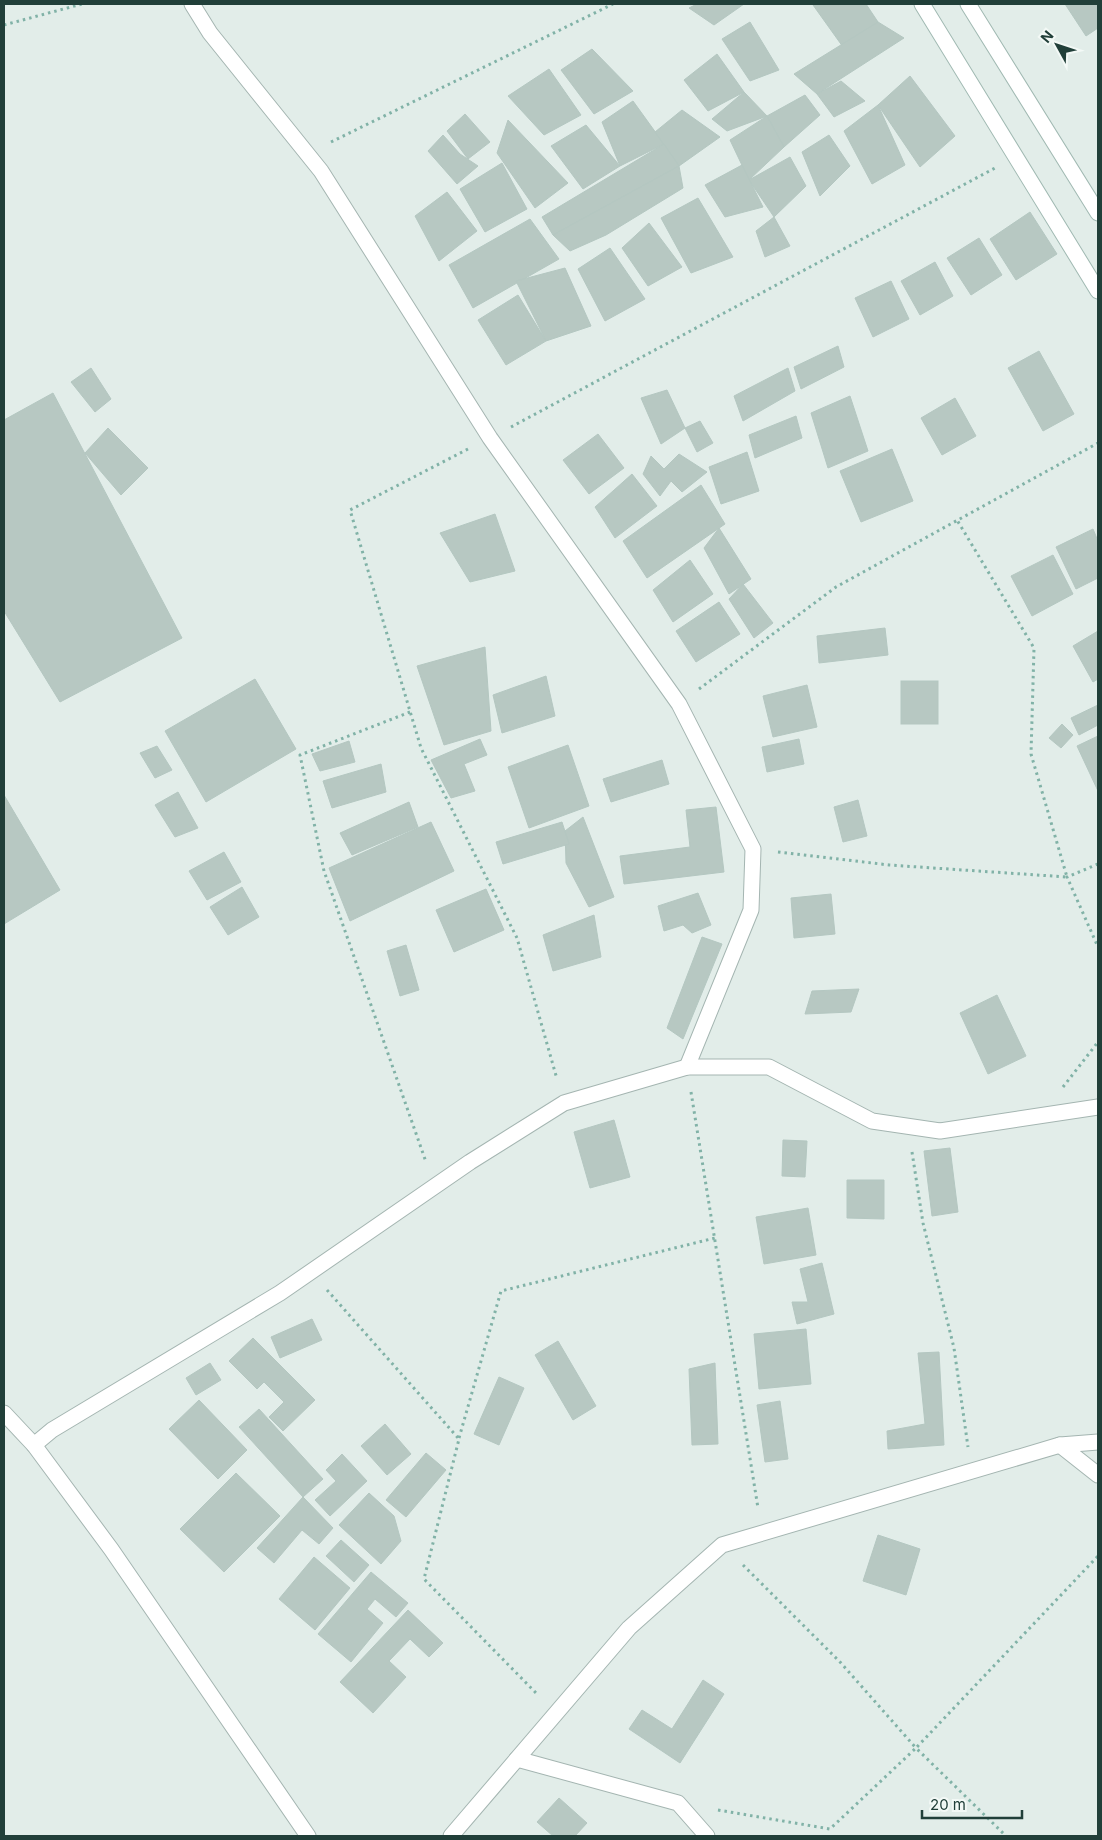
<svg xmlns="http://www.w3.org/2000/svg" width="1102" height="1840" font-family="Inter,sans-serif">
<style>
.building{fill:#b7c8c2;stroke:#b4c7c1}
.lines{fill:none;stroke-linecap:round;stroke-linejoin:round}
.street-casing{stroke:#a4b5b1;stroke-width:17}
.secondary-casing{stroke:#a0b9b2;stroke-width:17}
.path{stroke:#81b2a7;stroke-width:3;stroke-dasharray:2.5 4;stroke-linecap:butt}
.street{stroke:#fff;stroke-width:15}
.secondary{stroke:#fff;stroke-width:15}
</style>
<rect width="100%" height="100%" fill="#e2ede9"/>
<!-- building -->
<g class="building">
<polygon points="697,4 744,4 714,25 689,8"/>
<polygon points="866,4 878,22 843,47 813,5"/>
<polygon points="1065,4 1098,4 1098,28 1086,36"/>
<polygon points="750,22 779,70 750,81 722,39"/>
<polygon points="878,22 904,38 817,94 794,74"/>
<polygon points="592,49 633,91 594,114 561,70"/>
<polygon points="717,54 744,92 708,111 684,80"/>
<polygon points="549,69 581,115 544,135 508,96"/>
<polygon points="910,76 955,136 920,167 878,105"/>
<polygon points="841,81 865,101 834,117 817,94"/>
<polygon points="744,92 767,116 727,131 712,119"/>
<polygon points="805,95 820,115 784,147 767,116"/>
<polygon points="633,101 664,144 620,166 602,122"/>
<polygon points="878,105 905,165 872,184 844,131"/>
<polygon points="682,110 720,137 679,166 655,132"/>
<polygon points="465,114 490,142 468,159 447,131"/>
<polygon points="767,116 784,147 749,180 730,140"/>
<polygon points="508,120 568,183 535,208 497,153"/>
<polygon points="586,125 620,166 583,189 551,146"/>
<polygon points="443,135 460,154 478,166 457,184 428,151"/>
<polygon points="829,135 850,166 820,196 802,152"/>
<polygon points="664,144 679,166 553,235 542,217"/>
<polygon points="790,157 806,186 774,217 749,180"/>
<polygon points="502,163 527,209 485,232 460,189"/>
<polygon points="742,165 763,207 725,217 705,185"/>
<polygon points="679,166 683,188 606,235 570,251 553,235"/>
<polygon points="447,192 477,231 439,261 415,216"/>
<polygon points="698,198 733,257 691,273 661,218"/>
<polygon points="1030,212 1057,254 1016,280 990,239"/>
<polygon points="774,217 790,246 765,257 756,231"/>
<polygon points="530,219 559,259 473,308 449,265"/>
<polygon points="649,223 682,267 648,286 622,248"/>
<polygon points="979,238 1002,275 971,295 947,258"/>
<polygon points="610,248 645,299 605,321 578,269"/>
<polygon points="935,262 953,296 920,315 901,281"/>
<polygon points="565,268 591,326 546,341 516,281"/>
<polygon points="891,281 909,319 873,337 855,298"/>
<polygon points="518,295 546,341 506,365 478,320"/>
<polygon points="838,346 844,367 801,389 794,367"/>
<polygon points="1039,351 1074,414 1043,431 1008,368"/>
<polygon points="91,368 111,399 95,412 71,382"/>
<polygon points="788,368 795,391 743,421 734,396"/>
<polygon points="667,390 685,428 661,444 641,398"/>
<polygon points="53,393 182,638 60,702 4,611 4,420"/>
<polygon points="850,396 868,451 828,468 811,413"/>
<polygon points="955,398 976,436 942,455 921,418"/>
<polygon points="796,416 802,438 755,458 749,435"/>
<polygon points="700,421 713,443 697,452 685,428"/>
<polygon points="108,428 148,468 121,495 85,453"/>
<polygon points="598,434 624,468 589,494 563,460"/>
<polygon points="892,449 913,501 861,522 840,471"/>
<polygon points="747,452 759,491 721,504 709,467"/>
<polygon points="679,454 707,472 682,492 671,481 660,496 643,474 651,456 664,469"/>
<polygon points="632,474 657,506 615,538 595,507"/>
<polygon points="701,485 725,524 647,578 623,541"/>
<polygon points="495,514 515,571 470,582 440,533"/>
<polygon points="719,528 751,579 729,594 704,548"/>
<polygon points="1093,529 1098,541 1098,578 1076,589 1056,547"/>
<polygon points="1053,555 1073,594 1032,616 1011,576"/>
<polygon points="690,560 713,594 673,622 653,590"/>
<polygon points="743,584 773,623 754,638 729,599"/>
<polygon points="719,602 740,634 696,662 676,631"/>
<polygon points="885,628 888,655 819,663 817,636"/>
<polygon points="1098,631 1098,679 1093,682 1073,646"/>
<polygon points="485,647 491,731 444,745 417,666"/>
<polygon points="546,676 555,716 502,733 493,695"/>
<polygon points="255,679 296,749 206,802 165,731"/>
<rect x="901" y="681" width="37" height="43"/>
<polygon points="807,685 817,727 773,737 763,696"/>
<polygon points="1098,705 1098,725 1079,735 1071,718"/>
<polygon points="1062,724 1073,735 1061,748 1049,738"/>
<polygon points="1098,736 1098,791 1077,746"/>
<polygon points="480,739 487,755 464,764 475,791 451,798 431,760"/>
<polygon points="799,739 804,764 767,772 762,747"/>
<polygon points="349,741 355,762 320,771 312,754"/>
<polygon points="568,745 589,806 529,828 508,767"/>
<polygon points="157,746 172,770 155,778 140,753"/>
<polygon points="662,760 669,784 611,802 603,779"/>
<polygon points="381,764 386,792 332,808 323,781"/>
<polygon points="178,792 198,828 175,837 155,805"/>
<polygon points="4,795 60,890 4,924"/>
<polygon points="858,800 867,836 843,842 834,807"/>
<polygon points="409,802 418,827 352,855 340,833"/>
<polygon points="716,807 724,872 624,884 620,856 690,847 686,810"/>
<polygon points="583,817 614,897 589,907 566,863 565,831"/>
<polygon points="431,822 454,871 350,921 329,868"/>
<polygon points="562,822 569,844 503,864 496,842"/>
<polygon points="224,852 241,882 207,900 189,871"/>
<polygon points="242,887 259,917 228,935 210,907"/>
<polygon points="486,889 504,930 454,952 436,910"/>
<polygon points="698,893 711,925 692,933 683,925 664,931 658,906"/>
<polygon points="831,894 835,934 794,938 791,898"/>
<polygon points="594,915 601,957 553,971 543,935"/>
<polygon points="702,937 722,944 683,1039 667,1028"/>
<polygon points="406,945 419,990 400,996 387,951"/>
<polygon points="859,989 851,1012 805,1014 812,991"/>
<polygon points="997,995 1026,1056 988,1074 960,1013"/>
<polygon points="614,1120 630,1177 590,1188 574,1132"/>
<polygon points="783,1140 807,1141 805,1177 782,1176"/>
<polygon points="950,1148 958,1212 932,1216 924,1151"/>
<polygon points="847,1180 884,1180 884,1219 847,1218"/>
<polygon points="808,1208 816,1255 764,1264 756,1217"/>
<polygon points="822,1263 834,1314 797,1324 792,1302 808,1302 800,1269"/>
<polygon points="312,1319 322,1340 280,1358 271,1337"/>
<polygon points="806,1329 811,1384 759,1389 754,1334"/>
<polygon points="253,1338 315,1400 283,1431 269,1417 284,1402 264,1382 257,1389 229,1361"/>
<polygon points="558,1341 596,1406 573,1420 535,1355"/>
<polygon points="939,1352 944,1445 888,1449 887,1431 925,1424 918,1353"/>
<polygon points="210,1363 221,1380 196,1395 186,1378"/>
<polygon points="715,1363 718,1444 692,1445 689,1369"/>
<polygon points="499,1377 524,1388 499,1445 474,1434"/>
<polygon points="199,1400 247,1450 218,1479 169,1429"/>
<polygon points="780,1401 788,1459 765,1462 757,1405"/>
<polygon points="259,1409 323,1479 303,1497 239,1427"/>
<polygon points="385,1424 411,1454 387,1475 361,1446"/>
<polygon points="426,1453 446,1470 406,1517 386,1500"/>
<polygon points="342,1454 367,1481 330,1516 315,1500 336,1481 326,1470"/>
<polygon points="236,1473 280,1516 224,1572 180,1529"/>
<polygon points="369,1493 394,1516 401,1541 381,1564 339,1525"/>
<polygon points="303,1497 333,1528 319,1544 302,1530 274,1563 257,1548"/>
<polygon points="878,1535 920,1549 906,1595 863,1581"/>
<polygon points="341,1540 369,1565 354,1582 326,1556"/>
<polygon points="314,1557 350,1588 315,1630 279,1599"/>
<polygon points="371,1572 408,1603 396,1617 375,1599 367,1609 383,1623 351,1662 318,1634"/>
<polygon points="408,1610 443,1643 429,1657 410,1639 389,1661 406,1677 373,1713 340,1682"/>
<polygon points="703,1680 724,1694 680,1763 629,1729 642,1710 672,1729"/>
<polygon points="559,1798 587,1823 575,1836 553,1836 537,1822"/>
</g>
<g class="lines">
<defs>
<g id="street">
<polyline points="192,4 210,33 321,171 490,438 679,704 753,849 751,910 687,1067"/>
<polyline points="4,1413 34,1445 111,1549 308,1836"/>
<polyline points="34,1445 52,1430 280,1293 470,1162 564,1103 687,1067 769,1067 872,1121 940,1131 1098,1107"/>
<polyline points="1060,1445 1098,1475"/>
<polyline points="517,1759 678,1803 707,1836"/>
<polyline points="451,1836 629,1628 722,1545 1060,1445 1098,1442"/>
</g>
<g id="secondary">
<polyline points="922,4 1098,291"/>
<polyline points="968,4 1098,213"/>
</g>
</defs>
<!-- street casing -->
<use href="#street" class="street-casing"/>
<!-- secondary casing -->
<use href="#secondary" class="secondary-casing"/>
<!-- path -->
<g class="path">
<polyline points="4,25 82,4"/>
<polyline points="331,142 613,4"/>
<polyline points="511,427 995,168"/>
<polyline points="468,449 350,510 421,748 517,938 557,1079"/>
<polyline points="699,689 836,587 1098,443"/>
<polyline points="410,712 300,755 324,871 426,1162"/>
<polyline points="778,852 889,865 1067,877 1031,754 1034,648 957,520"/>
<polyline points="1098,864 1067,877 1098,947"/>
<polyline points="1063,1087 1098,1042"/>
<polyline points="691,1092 758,1508"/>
<polyline points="912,1152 923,1223 954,1348 968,1447"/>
<polyline points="327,1290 459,1439 424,1579 538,1695"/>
<polyline points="459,1438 501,1291 715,1238"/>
<polyline points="743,1565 840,1662 916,1748 1098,1556"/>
<polyline points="718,1810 830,1829 916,1748 1006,1836"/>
</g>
<!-- street -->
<use href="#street" class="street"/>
<!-- secondary -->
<use href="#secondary" class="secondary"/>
</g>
<!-- border -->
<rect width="1102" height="1840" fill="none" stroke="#213f39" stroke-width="10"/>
<!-- north arrow -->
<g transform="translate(1057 45) rotate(310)" stroke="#f3f9f6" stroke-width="4" paint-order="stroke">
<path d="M0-4L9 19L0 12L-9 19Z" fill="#213f39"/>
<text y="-8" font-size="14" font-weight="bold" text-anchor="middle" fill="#213f39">N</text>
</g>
<!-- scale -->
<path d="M922 1810v8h100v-8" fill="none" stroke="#213f39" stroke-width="2.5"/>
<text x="930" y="1810" font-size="15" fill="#213f39" stroke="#f3f9f6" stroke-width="4" paint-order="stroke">20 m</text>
</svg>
